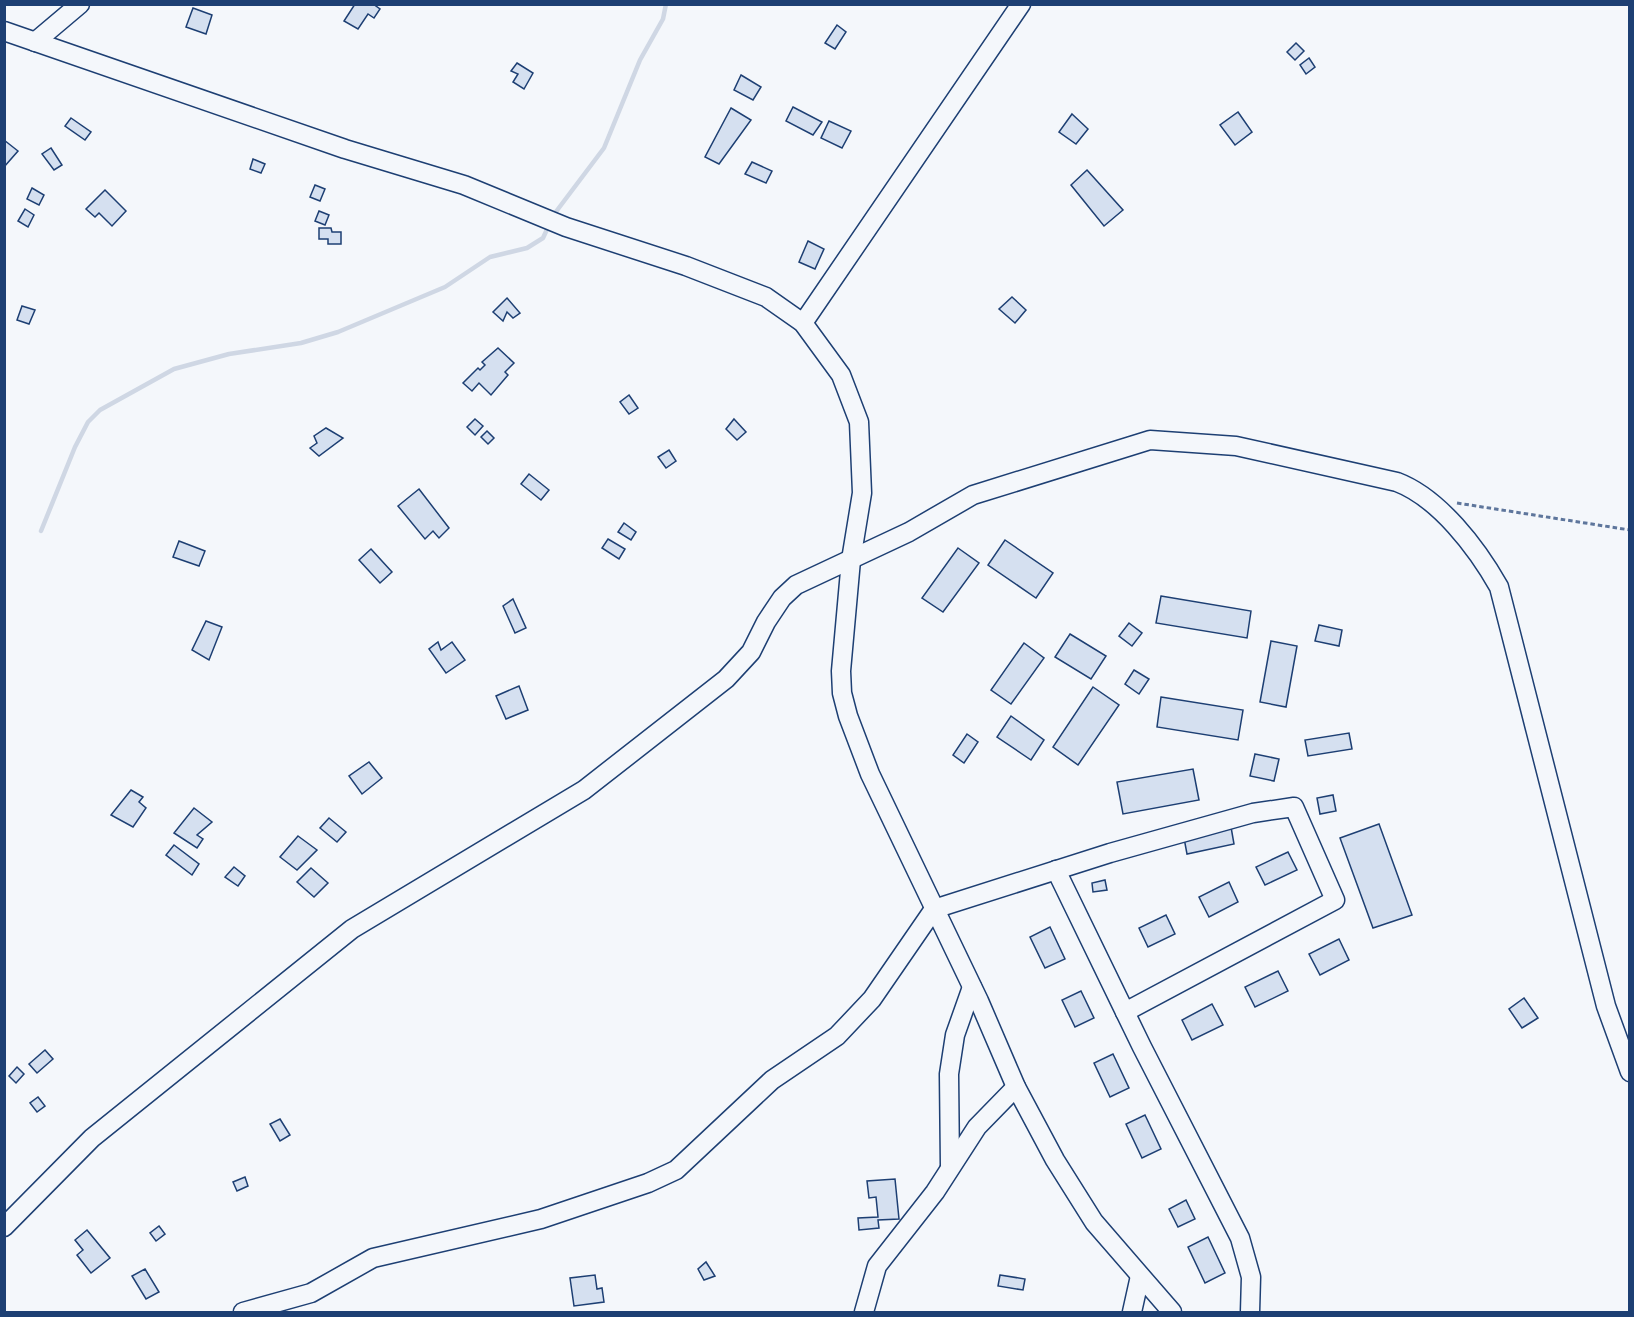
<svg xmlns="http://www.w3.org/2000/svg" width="1634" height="1317" font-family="'Work Sans',sans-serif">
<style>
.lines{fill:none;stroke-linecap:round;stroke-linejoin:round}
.stream{stroke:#cfd7e4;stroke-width:4.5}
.building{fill:#d5e0f0;stroke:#1d3f73;stroke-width:1.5}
.minor-casing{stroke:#1d3f73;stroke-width:21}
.path{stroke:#5e769c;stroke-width:3;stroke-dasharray:4.5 3;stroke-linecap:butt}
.minor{stroke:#f4f7fb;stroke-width:18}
</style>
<rect width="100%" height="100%" fill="#f4f7fb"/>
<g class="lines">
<!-- stream -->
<g class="stream">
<polyline points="552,217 604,148 640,60 663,19 666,4"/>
<polyline points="41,531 75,447 88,422 100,410 174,369 229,354 301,343 338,332 445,287 490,257 527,248 543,238 549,225"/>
</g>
</g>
<!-- building -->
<g class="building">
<polygon points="355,4 373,4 380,9 374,18 368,14 358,29 344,21"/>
<polygon points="193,8 212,15 206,34 186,27"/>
<polygon points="837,25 846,32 835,49 825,43"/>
<polygon points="1296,43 1304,51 1295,60 1287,52"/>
<polygon points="1309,58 1315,67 1306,74 1300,65"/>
<polygon points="517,63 533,73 524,89 513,82 518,74 511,71"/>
<polygon points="741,75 761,87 753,100 734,90"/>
<polygon points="793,107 822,122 813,135 786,121"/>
<polygon points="731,108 751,120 719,164 705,157"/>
<polygon points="1238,112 1252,132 1235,145 1220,125"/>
<polygon points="1072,114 1088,129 1076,144 1059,132"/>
<polygon points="71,118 91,132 85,140 65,126"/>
<polygon points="829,121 851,131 842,148 821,138"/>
<polygon points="4,140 18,151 4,167"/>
<polygon points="51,148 62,165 54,170 42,154"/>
<polygon points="253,159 265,164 261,173 250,169"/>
<polygon points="752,162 772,171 766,183 745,174"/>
<polygon points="1087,170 1123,210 1104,226 1071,185"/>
<polygon points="315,185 325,189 320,201 310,197"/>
<polygon points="32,188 44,195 39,205 27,199"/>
<polygon points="105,190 126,211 112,226 99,213 95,217 86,209"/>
<polygon points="25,209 34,215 28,227 18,221"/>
<polygon points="319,211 329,215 325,225 315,221"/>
<polygon points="319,228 331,228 332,232 341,232 341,244 328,244 328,239 319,239"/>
<polygon points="808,241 824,249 815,269 799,262"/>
<polygon points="1012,297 1026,310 1015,323 999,309"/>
<polygon points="507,298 520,313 513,318 507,312 503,321 493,312"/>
<polygon points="22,306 35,310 29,324 17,320"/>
<polygon points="498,348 514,363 505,372 508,375 491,395 479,383 472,391 463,383 478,368 480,370 485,365 482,362"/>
<polygon points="629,395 638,408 629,414 620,402"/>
<polygon points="475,419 483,426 475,435 467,427"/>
<polygon points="734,419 746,432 737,440 726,429"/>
<polygon points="326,428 343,438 319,456 310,448 317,443 314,436"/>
<polygon points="487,431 494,438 488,444 481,437"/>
<polygon points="669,450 676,461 666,468 658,457"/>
<polygon points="529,474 549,490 541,500 521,484"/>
<polygon points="419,489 449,528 439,538 433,531 425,539 398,506"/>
<polygon points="624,523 636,532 631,540 618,532"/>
<polygon points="608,539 625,549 619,559 602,548"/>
<polygon points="1005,540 1053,573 1036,598 988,565"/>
<polygon points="179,541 205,551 199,566 173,557"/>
<polygon points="958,548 979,563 943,612 922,598"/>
<polygon points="371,549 392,572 380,583 359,560"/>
<polygon points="1161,596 1251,611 1247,638 1156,623"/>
<polygon points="513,599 526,628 515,633 503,606"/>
<polygon points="206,621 222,627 209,660 192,650"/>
<polygon points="1129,623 1142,633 1132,646 1119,636"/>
<polygon points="1319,625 1342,630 1339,646 1315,641"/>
<polygon points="1070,634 1106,656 1091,679 1055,657"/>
<polygon points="1271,641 1297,646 1286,707 1260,702"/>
<polygon points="438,642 441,650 452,642 465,660 446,673 429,649"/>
<polygon points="1024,643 1044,658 1011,704 991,690"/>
<polygon points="1134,670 1149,679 1139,694 1125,684"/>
<polygon points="519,686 528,710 506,719 496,696"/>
<polygon points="1093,687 1119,705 1078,765 1053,747"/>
<polygon points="1161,697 1243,710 1238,740 1157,727"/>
<polygon points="1011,716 1044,740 1031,760 997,737"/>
<polygon points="1349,733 1352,749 1308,756 1305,740"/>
<polygon points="967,734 978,742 964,763 953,755"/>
<polygon points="1255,754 1279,759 1274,781 1250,776"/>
<polygon points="369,762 382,778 362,794 349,776"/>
<polygon points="1193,769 1199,800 1123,814 1117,782"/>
<polygon points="131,790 143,797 139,802 146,808 133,827 111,815"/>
<polygon points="1333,795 1336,811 1320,814 1317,798"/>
<polygon points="194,808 212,822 197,835 203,839 197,848 174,833"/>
<polygon points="329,818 346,832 337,842 320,828"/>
<polygon points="1379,824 1412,915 1373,928 1340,838"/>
<polygon points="1231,827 1234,844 1187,854 1184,838"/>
<polygon points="298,836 317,850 297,870 280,857"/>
<polygon points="174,845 199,864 192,875 166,855"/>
<polygon points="1288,852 1297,870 1265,885 1256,867"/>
<polygon points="234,867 245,876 238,886 225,877"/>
<polygon points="311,868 328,883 314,897 297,882"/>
<polygon points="1105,880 1107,890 1093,892 1092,883"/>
<polygon points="1229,882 1238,902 1209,917 1199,897"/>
<polygon points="1166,915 1175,934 1148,947 1139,928"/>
<polygon points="1050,927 1065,959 1045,968 1030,937"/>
<polygon points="1339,939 1349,960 1320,975 1309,954"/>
<polygon points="1278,971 1288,991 1255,1007 1245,987"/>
<polygon points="1081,991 1094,1018 1075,1027 1062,1000"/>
<polygon points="1524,998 1538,1018 1522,1028 1509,1009"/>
<polygon points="1212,1004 1223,1025 1192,1040 1182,1020"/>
<polygon points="45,1050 53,1059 37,1073 29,1064"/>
<polygon points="1113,1054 1129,1088 1110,1097 1094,1063"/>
<polygon points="17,1067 24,1074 16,1083 9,1076"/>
<polygon points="38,1097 45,1106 37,1112 30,1103"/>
<polygon points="1145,1115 1161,1149 1142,1158 1126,1124"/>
<polygon points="280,1119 290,1135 280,1141 270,1124"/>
<polygon points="245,1177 248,1186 237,1191 233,1182"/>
<polygon points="895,1179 899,1219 878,1220 879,1228 859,1230 858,1218 878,1217 876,1197 869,1198 867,1181"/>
<polygon points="1186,1200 1195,1219 1178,1227 1169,1209"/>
<polygon points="159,1226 165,1234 156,1241 150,1233"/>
<polygon points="87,1230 110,1258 91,1273 77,1255 83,1250 75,1240"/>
<polygon points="1208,1237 1225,1273 1205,1283 1188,1247"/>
<polygon points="706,1262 715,1276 704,1280 698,1269"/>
<polygon points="145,1269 159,1292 146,1299 132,1276"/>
<polygon points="595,1275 597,1289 602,1288 604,1302 574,1306 570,1278"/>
<polygon points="1000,1275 1025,1279 1023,1290 998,1286"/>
</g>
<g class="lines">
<defs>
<g id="minor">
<polyline points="4,31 345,149 464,185 566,227 686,266 766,297 803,323 841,375 859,422 862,493 851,560 841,671 842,693 848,716 870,774 979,1001 1016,1087 1055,1160 1094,1222 1172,1312"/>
<polyline points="35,42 80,4"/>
<polyline points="803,323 1021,4"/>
<polyline points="1056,870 1142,1047 1240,1238 1251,1277 1250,1312"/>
<polyline points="950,1167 949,1074 955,1035 972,987"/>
<path d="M4,1227L92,1138L352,929L584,790L726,679L751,652L766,622L782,598L796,585L909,532L973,495L1150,440L1236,446L1397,482C1439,498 1477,548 1499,587L1606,1006L1630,1072"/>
<polyline points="243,1312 311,1293 373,1258 541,1219 648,1183 676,1170 772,1080 837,1036 872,999 934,909 1110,853 1253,813 1294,807 1335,900 1125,1012"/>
<polyline points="864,1312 877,1266 935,1192 977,1127 1016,1087"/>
<polyline points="1132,1312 1140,1276"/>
</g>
</defs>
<!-- minor casing -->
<use href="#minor" class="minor-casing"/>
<!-- path -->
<polyline class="path" points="1457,503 1630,530"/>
<!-- minor -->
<use href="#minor" class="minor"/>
</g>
<!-- border -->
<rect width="1634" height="1317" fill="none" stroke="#1d3f73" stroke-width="12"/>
</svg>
